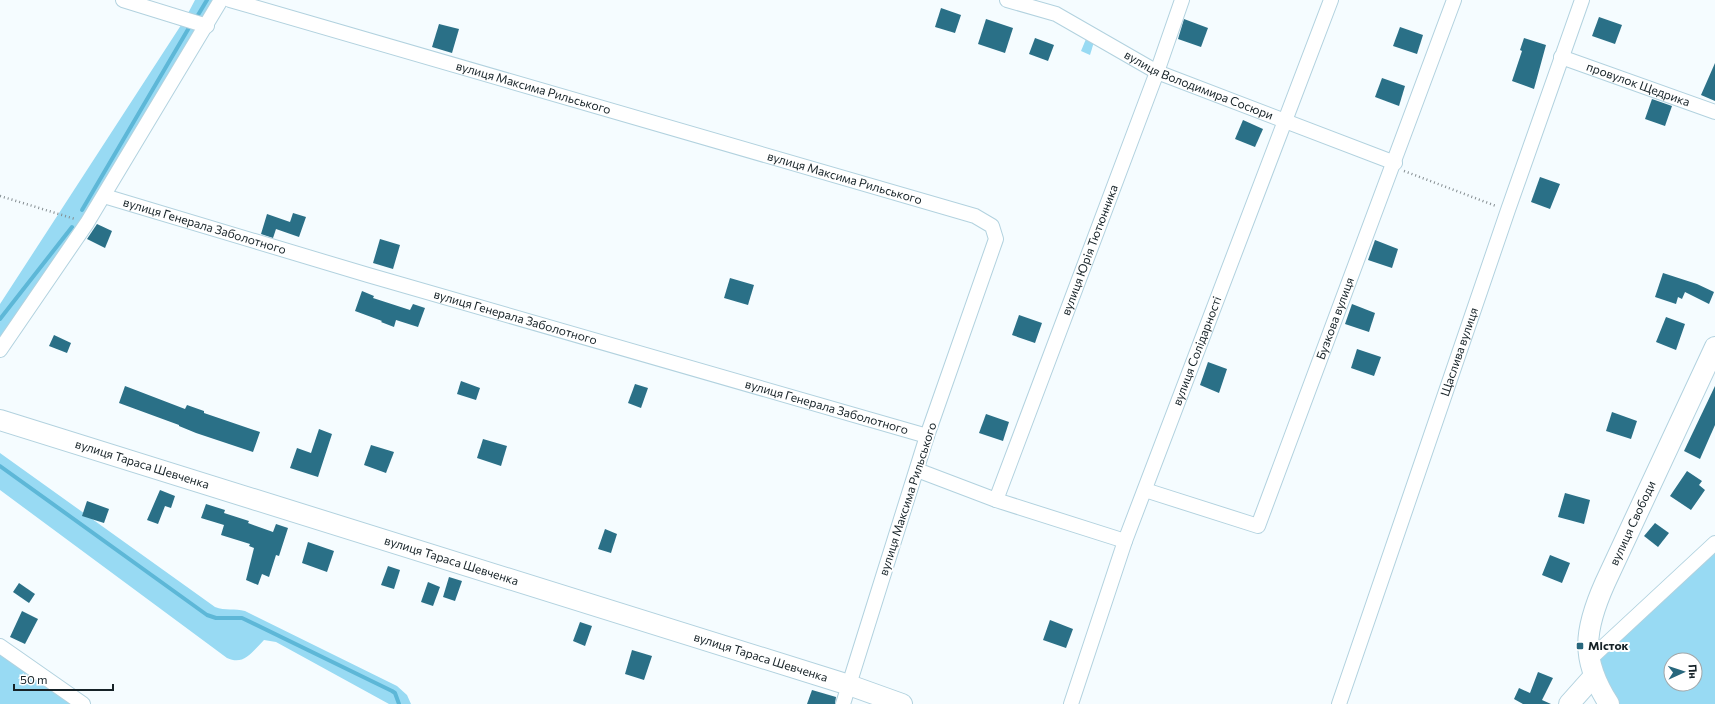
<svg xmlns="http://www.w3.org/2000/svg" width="1715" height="704" font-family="Commissioner,sans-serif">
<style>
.green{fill:#98daf3;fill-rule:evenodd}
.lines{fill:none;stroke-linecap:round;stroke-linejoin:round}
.stream{stroke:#5db7d7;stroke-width:4}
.building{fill:#2a7087}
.street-casing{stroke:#b2d2df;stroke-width:16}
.secondary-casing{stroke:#b2d2df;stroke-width:22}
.path{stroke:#848d91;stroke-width:2.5;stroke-dasharray:1 3;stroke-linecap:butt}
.street{stroke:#fff;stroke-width:14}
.secondary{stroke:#fff;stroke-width:20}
.poi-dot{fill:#28677d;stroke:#fff;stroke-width:1.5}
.labels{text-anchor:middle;stroke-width:4;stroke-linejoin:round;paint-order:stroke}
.street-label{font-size:12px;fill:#162227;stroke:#fff}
.poi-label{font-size:12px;font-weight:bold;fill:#162227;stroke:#fff;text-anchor:start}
</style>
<rect width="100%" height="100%" fill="#f5fcff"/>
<!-- green -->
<g class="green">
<polygon points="195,0 221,0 0,350 0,304 185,19"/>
<polygon points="1086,39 1094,42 1090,55 1081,51"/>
<path d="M0,453L215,607C225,611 235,608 245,611L397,686L407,695L411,704H389L276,642L264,640C252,652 244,666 227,658L0,490Z"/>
<path d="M1715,543V704H1609L1589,660ZM1671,660H1695V684H1671Z"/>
<polygon points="0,646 83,704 0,704"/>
</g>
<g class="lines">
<!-- stream -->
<g class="stream">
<polyline points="198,15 207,0"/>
<polyline points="82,210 190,26"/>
<polyline points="0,319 72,227"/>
<polyline points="0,466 207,615 216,618 242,618 392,691 395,693 399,704"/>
</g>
</g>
<!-- building -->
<g class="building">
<polygon points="941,8 961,15 955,33 935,27"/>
<polygon points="1599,17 1622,25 1615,44 1592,36"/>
<polygon points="986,19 1013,28 1005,53 978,44"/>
<polygon points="1184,19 1208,28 1201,47 1178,39"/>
<polygon points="439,24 459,29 452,53 432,47"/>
<polygon points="1400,27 1423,35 1417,54 1393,46"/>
<polygon points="1035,38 1054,45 1048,61 1029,54"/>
<polygon points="1524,38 1546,45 1534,89 1512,81 1522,51 1520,50"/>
<polygon points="1715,63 1715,101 1701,95"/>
<polygon points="1382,78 1405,86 1399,106 1375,97"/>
<polygon points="1652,99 1672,106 1665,126 1645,119"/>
<polygon points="1243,120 1263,129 1255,147 1235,139"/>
<polygon points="1540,177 1560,184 1550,209 1531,202"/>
<polygon points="293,213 306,217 299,237 276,229 273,238 261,234 267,214 290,222"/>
<polygon points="97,224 112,231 105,248 87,239"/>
<polygon points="380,239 400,245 393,269 373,263"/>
<polygon points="1375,240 1398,249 1392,268 1368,260"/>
<polygon points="1663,273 1697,284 1714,292 1709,304 1685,292 1682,299 1678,297 1676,304 1655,297"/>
<polygon points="730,278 754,285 748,305 724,298"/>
<polygon points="362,291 374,296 373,298 410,310 413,304 425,308 418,327 396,320 394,327 381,322 382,321 355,311"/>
<polygon points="1352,304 1375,313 1369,332 1345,324"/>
<polygon points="1019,315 1042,323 1035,343 1012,335"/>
<polygon points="1666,317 1685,324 1676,350 1656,342"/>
<polygon points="54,335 71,343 67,353 49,346"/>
<polygon points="1357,349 1381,357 1374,376 1351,368"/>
<polygon points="1208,362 1227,369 1219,393 1200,385"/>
<polygon points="461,381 480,388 476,400 457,394"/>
<polygon points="635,384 648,388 641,408 628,403"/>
<polygon points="125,386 185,409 187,405 204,411 204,413 260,432 253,452 196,433 179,426 179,425 119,403"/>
<polygon points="1715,386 1715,425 1700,459 1684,451"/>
<polygon points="1612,412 1637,421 1631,439 1606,431"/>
<polygon points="986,414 1009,422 1003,441 979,433"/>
<polygon points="319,429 332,434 318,477 290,468 297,448 311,453"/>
<polygon points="483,439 507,446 501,466 477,458"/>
<polygon points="371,445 394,452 386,473 364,465"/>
<polygon points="1687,471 1702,481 1699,485 1705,490 1691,510 1670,496"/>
<polygon points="160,490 175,496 171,508 165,506 158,524 147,520"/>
<polygon points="1565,493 1590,500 1584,524 1558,517"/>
<polygon points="87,501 109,509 104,523 82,516"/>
<polygon points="206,504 225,510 224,513 249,521 248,523 273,532 276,524 288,528 279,556 276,555 269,577 262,574 258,585 246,580 254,548 249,546 250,544 221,535 224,525 201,518"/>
<polygon points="1655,523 1669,533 1658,547 1644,536"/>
<polygon points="605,529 617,534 611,553 598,549"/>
<polygon points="308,542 334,551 327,572 302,563"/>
<polygon points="1550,555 1570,563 1562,583 1542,575"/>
<polygon points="388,566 400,570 394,589 381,585"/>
<polygon points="449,577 462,581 455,601 443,597"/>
<polygon points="428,582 440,587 433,606 421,602"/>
<polygon points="19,583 35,594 29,603 13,592"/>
<polygon points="22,611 38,619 25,644 10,637"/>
<polygon points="1050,620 1073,629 1066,648 1043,640"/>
<polygon points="580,622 592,626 585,646 573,641"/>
<polygon points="632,650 652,656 644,680 625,674"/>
<polygon points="1538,672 1553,678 1542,700 1551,704 1523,704 1514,699 1519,688 1530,693"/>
<polygon points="812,690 836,697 835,704 807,704"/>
</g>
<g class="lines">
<defs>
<g id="street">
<polyline points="123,0 207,26"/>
<path id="s1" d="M230,0L975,216L992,226L996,239L927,436L843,704"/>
<path id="s2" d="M1007,0L1056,14L1157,72L1395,163"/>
<path id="s3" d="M1561,57L1715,112"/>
<path id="s4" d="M104,196L368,275L927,436"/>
<polyline points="0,350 87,223 221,0"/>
<polyline points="917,470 996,500 1125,541"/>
<path id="s5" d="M1145,490L1258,526L1454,0"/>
<path id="s6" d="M996,500L1157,72L1182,0"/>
<polyline points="0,646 83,704"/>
<polyline points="1589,660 1715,543"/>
<path id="s7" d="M1071,704L1125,541L1331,0"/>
<path id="s8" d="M1339,704L1508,210L1582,0"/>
</g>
<g id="secondary">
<path id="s9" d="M0,420L849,685L902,704"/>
<polyline points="1569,704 1594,676"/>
<path id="s10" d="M1609,704C1580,659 1584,630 1605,583L1715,347"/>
</g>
</defs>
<!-- street casing -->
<use href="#street" class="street-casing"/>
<!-- secondary casing -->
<use href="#secondary" class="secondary-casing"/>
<!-- path -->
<g class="path">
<polyline points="1404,171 1496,206"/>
<polyline points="0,196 75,219"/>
</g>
<!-- street -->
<use href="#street" class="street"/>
<!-- secondary -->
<use href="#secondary" class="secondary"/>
</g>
<!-- markers -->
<rect class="poi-dot" x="1576" y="642" width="8" height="8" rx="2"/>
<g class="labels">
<!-- street labels -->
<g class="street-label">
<text dy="4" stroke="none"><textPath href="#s2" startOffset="211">вулиця Володимира Сосюри</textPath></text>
<text dy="4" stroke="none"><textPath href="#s3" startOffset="82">провулок Щедрика</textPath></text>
<text dy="4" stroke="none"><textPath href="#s1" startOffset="316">вулиця Максима Рильського</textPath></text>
<text dy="4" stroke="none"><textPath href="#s1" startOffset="640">вулиця Максима Рильського</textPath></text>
<text dy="4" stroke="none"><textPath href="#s4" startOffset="105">вулиця Генерала Заболотного</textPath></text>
<text dy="4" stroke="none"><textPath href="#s6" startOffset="267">вулиця Юрія Тютюнника</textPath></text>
<text dy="4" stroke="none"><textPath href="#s4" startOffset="429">вулиця Генерала Заболотного</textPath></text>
<text dy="4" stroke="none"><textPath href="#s5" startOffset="340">Бузкова вулиця</textPath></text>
<text dy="4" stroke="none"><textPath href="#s7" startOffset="375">вулиця Солідарності</textPath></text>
<text dy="4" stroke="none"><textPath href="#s8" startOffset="372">Щаслива вулиця</textPath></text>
<text dy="4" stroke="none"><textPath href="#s4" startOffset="753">вулиця Генерала Заболотного</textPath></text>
<text dy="4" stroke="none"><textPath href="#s9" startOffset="149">вулиця Тараса Шевченка</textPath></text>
<text transform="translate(908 499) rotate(-72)" y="4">вулиця Максима Рильського</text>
<text dy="4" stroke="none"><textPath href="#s10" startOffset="194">вулиця Свободи</textPath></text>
<text dy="4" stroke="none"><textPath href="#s9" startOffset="473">вулиця Тараса Шевченка</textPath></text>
<text dy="4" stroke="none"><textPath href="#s9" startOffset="797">вулиця Тараса Шевченка</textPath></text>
</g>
<!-- poi labels -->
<g class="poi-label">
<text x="1588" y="650">Місток</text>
</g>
</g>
<!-- north arrow -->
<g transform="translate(1683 672) rotate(87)"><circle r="19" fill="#ffffff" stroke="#a2a7a9"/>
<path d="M0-3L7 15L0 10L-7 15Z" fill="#28677d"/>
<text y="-6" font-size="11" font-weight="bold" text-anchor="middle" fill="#162227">Пн</text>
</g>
<!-- scale -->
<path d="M14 684v6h99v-6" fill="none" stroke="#162227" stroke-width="2"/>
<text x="20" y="684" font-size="12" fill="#162227" stroke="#ffffff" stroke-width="3" paint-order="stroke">50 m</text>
</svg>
